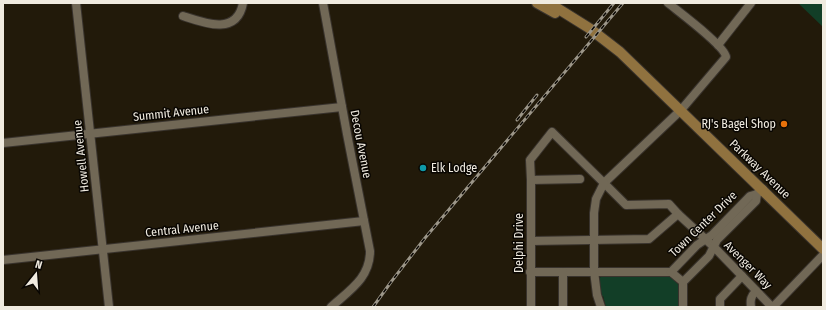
<svg xmlns="http://www.w3.org/2000/svg" width="826" height="310" font-family="'Fira Sans Condensed',sans-serif">
<style>
.green{fill:#123e27}
.lines{fill:none;stroke-linecap:round;stroke-linejoin:round}
.minor-casing{stroke:#39332d;stroke-width:10}
.major-casing{stroke:#39332d;stroke-width:12}
.minor{stroke:#716856;stroke-width:8}
.major{stroke:#90723f;stroke-width:10}
.rail-casing{stroke:#9c9689;stroke-width:3}
.rail{stroke:#090602;stroke-width:1.5;stroke-dasharray:4.5;stroke-linecap:butt}
.food-dot{fill:#e8710a;stroke:#090602;stroke-width:1.5}
.culture-dot{fill:#0f9aa8;stroke:#090602;stroke-width:1.5}
.labels{text-anchor:middle;stroke-width:3;stroke-linejoin:round;paint-order:stroke}
.street-label{font-size:12px;fill:#f0ebe0;stroke:#090602}
.poi-label{font-size:12px;fill:#f0ebe0;stroke:#090602;text-anchor:end}
</style>
<rect width="100%" height="100%" fill="#221a0a"/>
<!-- green -->
<g class="green">
<polygon points="798,3 823,3 823,27"/>
<path d="M610,274L611,276H670L679,285L680,296L678,297V307H606L603,296H601C599,284 594,275 610,274Z"/>
</g>
<g class="lines">
<defs>
<g id="minor">
<polyline points="76,3 109,307"/>
<path d="M323,3L347,134L370,251C370,278 350,290 331,307"/>
<path d="M668,3C679,12 725,46 726,57L681,110L604,183L626,205L669,204L678,214"/>
<path d="M183,16C204,23 237,36 243,3"/>
<polyline points="718,45 751,3"/>
<polyline points="3,143 342,107"/>
<polyline points="531,180 580,179"/>
<polyline points="531,241 649,239 678,214 714,247 772,307"/>
<polyline points="3,260 364,221"/>
<polyline points="530,272 671,272"/>
<polyline points="563,272 563,307"/>
<polyline points="671,272 697,245 712,235 750,196 757,194 763,189"/>
<polyline points="671,272 683,282 683,307"/>
<polyline points="683,282 709,256 717,240 756,201 757,194"/>
<polyline points="531,307 531,180 530,160 552,132 604,183 596,199 594,213 594,271 597,295 601,307"/>
<polyline points="720,307 720,299 742,276"/>
<path d="M751,307C750,300 751,296 756,291"/>
<polyline points="773,307 823,255"/>
</g>
<g id="major">
<polyline points="537,3 555,13"/>
<polyline points="549,3 589,28 620,52 823,249"/>
</g>
</defs>
<!-- minor casing -->
<use href="#minor" class="minor-casing"/>
<!-- major casing -->
<use href="#major" class="major-casing"/>
<!-- minor -->
<use href="#minor" class="minor"/>
<!-- major -->
<use href="#major" class="major"/>
<defs>
<g id="rail">
<polyline points="586,37 614,3"/>
<polyline points="517,120 537,95"/>
<polyline points="373,307 391,282 425,238 623,3"/>
</g>
</defs>
<!-- rail casing -->
<use href="#rail" class="rail-casing"/>
<!-- rail -->
<use href="#rail" class="rail"/>
</g>
<!-- markers -->
<circle class="food-dot" cx="784" cy="124" r="4"/>
<circle class="culture-dot" cx="423" cy="168" r="4"/>
<g class="labels">
<!-- street labels -->
<g class="street-label">
<text transform="translate(171 113) rotate(-6)" y="4">Summit Avenue</text>
<text transform="translate(361 144) rotate(79)" y="4">Decou Avenue</text>
<text transform="translate(81 156) rotate(-96)" y="4">Howell Avenue</text>
<text transform="translate(760 169) rotate(44)" y="4">Parkway Avenue</text>
<text transform="translate(703 224) rotate(-44)" y="4">Town Center Drive</text>
<text transform="translate(182 229) rotate(-6)" y="4">Central Avenue</text>
<text transform="translate(519 243) rotate(-90)" y="4">Delphi Drive</text>
<text transform="translate(748 265) rotate(45)" y="4">Avenger Way</text>
</g>
<!-- poi labels -->
<g class="poi-label">
<text x="776" y="128">RJ's Bagel Shop</text>
<text x="431" y="172" text-anchor="start">Elk Lodge</text>
</g>
</g>
<!-- border -->
<rect width="826" height="310" fill="none" stroke="#f0ebe0" stroke-width="8"/>
<!-- north arrow -->
<g transform="translate(36 274) rotate(17)" stroke="#090602" stroke-width="3" paint-order="stroke">
<path d="M0-3L7 15L0 10L-7 15Z" fill="#f0ebe0"/>
<text y="-6" font-size="11" font-weight="bold" text-anchor="middle" fill="#f0ebe0">N</text>
</g>
</svg>
